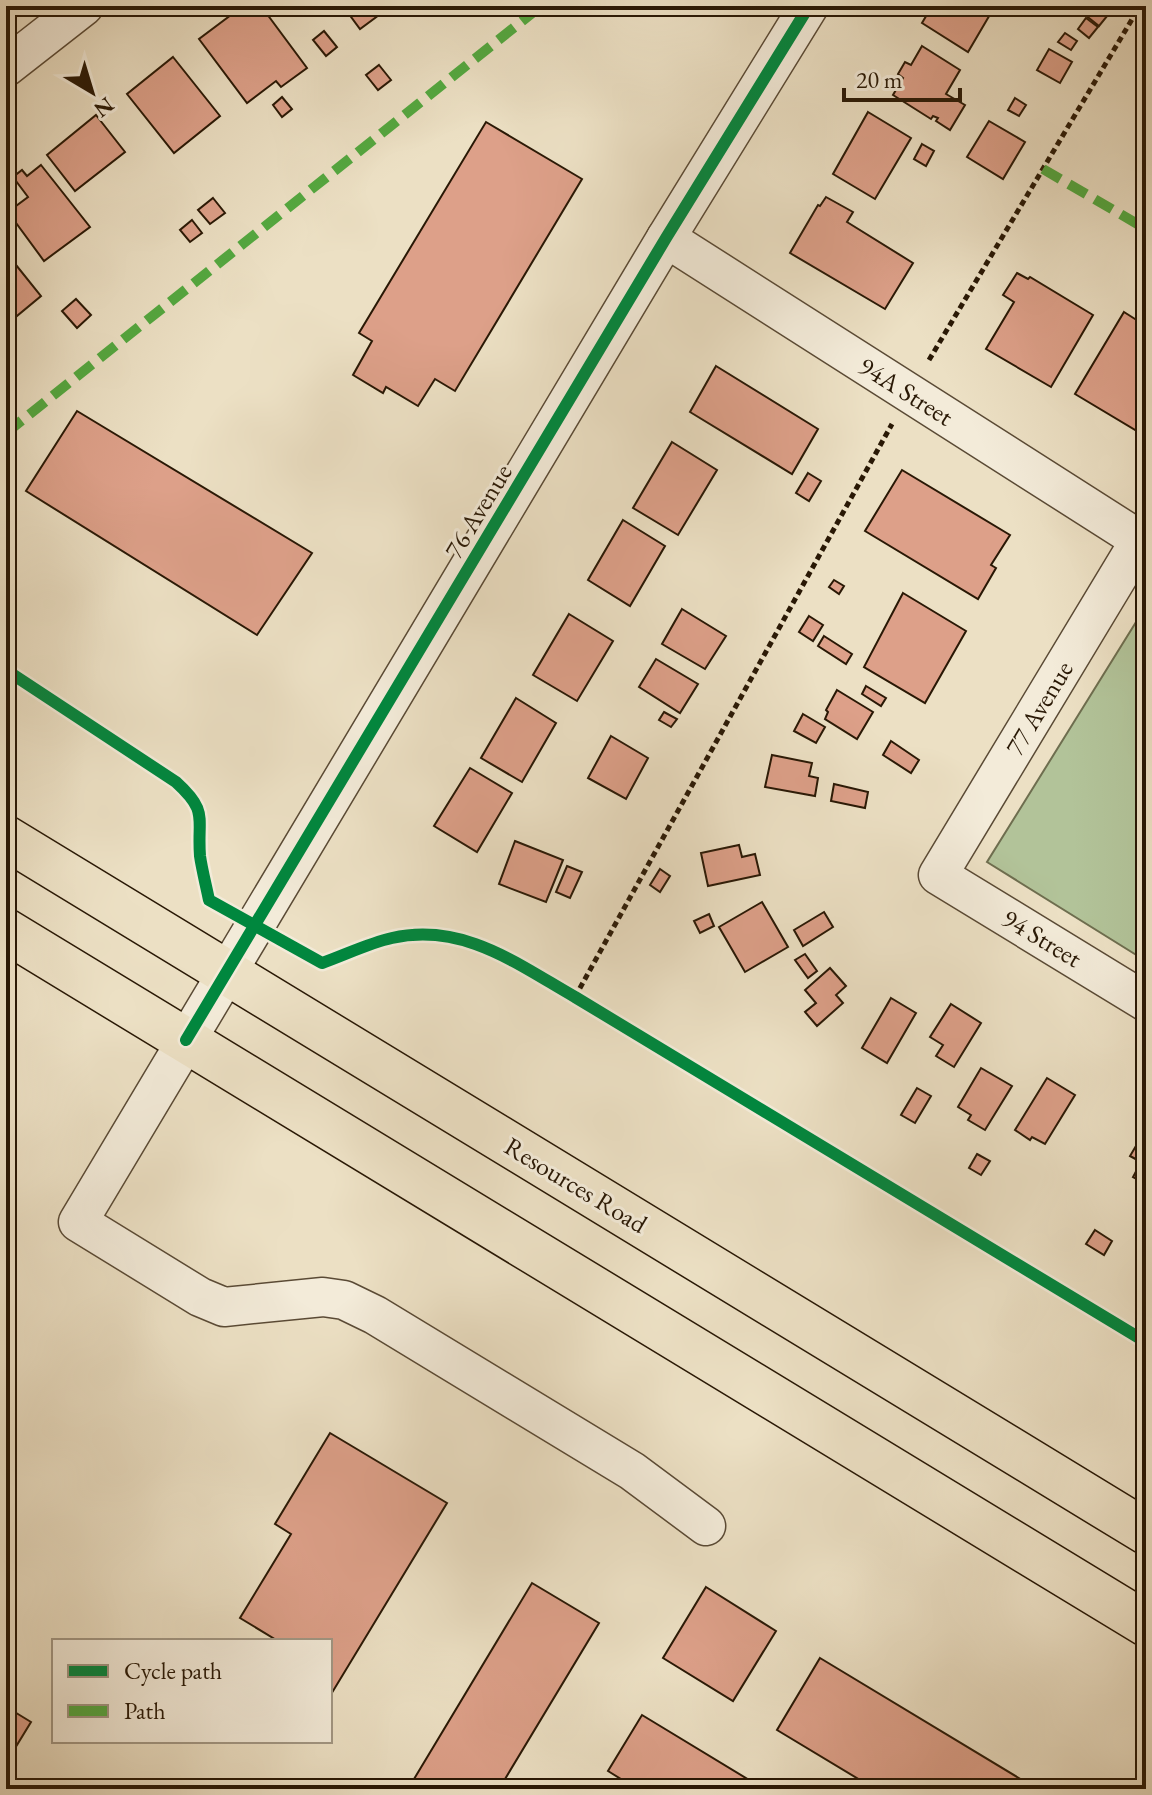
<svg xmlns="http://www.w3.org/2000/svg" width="1152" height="1795" font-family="'EB Garamond',serif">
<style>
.green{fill:#b2c399;stroke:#6e6e4f;stroke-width:2}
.building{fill:#dda089;stroke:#291805;stroke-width:2}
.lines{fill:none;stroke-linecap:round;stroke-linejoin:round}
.minor-casing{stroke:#5a4a35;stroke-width:41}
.major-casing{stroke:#291805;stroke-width:47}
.path{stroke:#291805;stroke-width:5;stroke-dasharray:6 4;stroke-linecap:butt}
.minor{stroke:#f3ebd9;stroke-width:38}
.major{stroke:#ece0c4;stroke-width:44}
.quiet{stroke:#53a940;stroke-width:10;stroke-dasharray:20 10;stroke-linecap:butt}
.cycleway-casing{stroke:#f3ebd9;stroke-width:17}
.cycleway{stroke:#00873e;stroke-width:12}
.labels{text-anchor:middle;stroke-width:6;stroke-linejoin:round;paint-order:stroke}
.street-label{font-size:26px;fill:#291805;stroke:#f3ebd9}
</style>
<rect width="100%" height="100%" fill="#ece0c4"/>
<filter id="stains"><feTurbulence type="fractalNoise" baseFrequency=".0025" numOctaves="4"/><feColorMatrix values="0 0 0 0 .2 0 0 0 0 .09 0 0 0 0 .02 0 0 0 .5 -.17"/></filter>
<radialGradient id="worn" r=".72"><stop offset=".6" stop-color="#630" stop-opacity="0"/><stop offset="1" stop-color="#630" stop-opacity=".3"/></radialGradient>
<!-- green -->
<polygon class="green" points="1146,606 1146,961 987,862"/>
<!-- building -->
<g class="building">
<polygon points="243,6 261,6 307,68 281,87 276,81 247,103 199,39"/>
<polygon points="343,6 385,6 377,12 379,15 360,29"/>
<polygon points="932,6 995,6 968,52 922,23"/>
<polygon points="1091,6 1097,6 1108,15 1099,26 1084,14"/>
<polygon points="1086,18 1098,27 1089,38 1078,29"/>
<polygon points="324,31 337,47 326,56 313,40"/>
<polygon points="1065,33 1077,41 1071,50 1058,42"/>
<polygon points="922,46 960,70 946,94 965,105 950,130 936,121 938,118 933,116 931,119 893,95 903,78 898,74 905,62 911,65"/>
<polygon points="1049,49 1072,62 1060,83 1037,70"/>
<polygon points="173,57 220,116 174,153 127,94"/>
<polygon points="379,65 391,80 378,90 366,75"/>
<polygon points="282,97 292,109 282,117 273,105"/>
<polygon points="1015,98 1026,105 1019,116 1008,110"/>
<polygon points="868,112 911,138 875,199 833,174"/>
<polygon points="96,115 125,152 75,191 47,155"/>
<polygon points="989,121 1025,142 1003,179 967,157"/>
<polygon points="486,122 582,179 455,391 435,379 418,406 386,387 383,393 353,375 372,341 359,333"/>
<polygon points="922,144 934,151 926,166 914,159"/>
<polygon points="1146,160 1146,177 1141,177 1139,161"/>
<polygon points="41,165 90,227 44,261 8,212 28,197 13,177 22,170 27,176"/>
<polygon points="826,197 853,212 847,222 913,263 885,309 790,253 818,205 820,206"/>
<polygon points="213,198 225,213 210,224 198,210"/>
<polygon points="192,220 202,233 190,242 180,230"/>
<polygon points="8,255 41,296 6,325 6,256"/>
<polygon points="1017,273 1028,279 1030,277 1093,315 1051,387 986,349 1014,302 1003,295"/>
<polygon points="76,299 91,315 77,328 62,311"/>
<polygon points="1124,312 1146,326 1146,426 1142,434 1075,394"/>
<polygon points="716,366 818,429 792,474 690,412"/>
<polygon points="77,411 312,553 257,635 26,491"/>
<polygon points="672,442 717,470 678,535 633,508"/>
<polygon points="902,470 1010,535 991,565 996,568 978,599 865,531"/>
<polygon points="808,473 821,481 809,501 796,493"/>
<polygon points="623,520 665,546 630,606 588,580"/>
<polygon points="834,580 844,586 839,594 829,587"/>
<polygon points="903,593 966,631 925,703 864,667"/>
<polygon points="682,609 726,636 705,669 662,644"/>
<polygon points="569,614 613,641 577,701 533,675"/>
<polygon points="809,616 823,625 813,641 799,632"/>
<polygon points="824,636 852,654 846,664 818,646"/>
<polygon points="656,659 698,684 680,713 639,687"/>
<polygon points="866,686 886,698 881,706 862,694"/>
<polygon points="837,690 873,712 857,739 825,719 828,712 826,710"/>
<polygon points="516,698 556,723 522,782 481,758"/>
<polygon points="664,712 677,719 671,727 659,720"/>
<polygon points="803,714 825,727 816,743 794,731"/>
<polygon points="611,736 648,758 626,799 588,778"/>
<polygon points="891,741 919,760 911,773 883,755"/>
<polygon points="772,755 812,763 809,776 818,778 815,796 765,787"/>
<polygon points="470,768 512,793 477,852 434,826"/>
<polygon points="834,784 868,792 865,808 831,801"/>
<polygon points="515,841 563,860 546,902 499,884"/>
<polygon points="739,845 742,857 755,854 760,875 708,886 701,853"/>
<polygon points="567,866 582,872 570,898 556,892"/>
<polygon points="660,869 670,876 660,892 650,885"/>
<polygon points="762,902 788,947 745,972 719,927"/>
<polygon points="824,912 833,927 803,946 794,930"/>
<polygon points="709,914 714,926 700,933 694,921"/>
<polygon points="805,954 817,971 808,978 795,960"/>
<polygon points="830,968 846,986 836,995 843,1003 817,1026 805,1012 816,1003 805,990"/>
<polygon points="891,998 916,1013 887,1063 862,1048"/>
<polygon points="951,1004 981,1023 954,1067 936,1056 943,1045 930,1037"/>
<polygon points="981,1068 1012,1086 985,1130 968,1120 971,1115 958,1107"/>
<polygon points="1047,1078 1075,1095 1045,1144 1032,1137 1030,1140 1015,1130"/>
<polygon points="917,1088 931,1096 915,1123 901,1115"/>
<polygon points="1146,1129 1146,1184 1133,1177 1141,1162 1130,1156"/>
<polygon points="977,1154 990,1161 981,1175 969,1168"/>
<polygon points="1095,1230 1112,1241 1104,1255 1086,1244"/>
<polygon points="330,1433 447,1503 330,1696 330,1641 278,1641 240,1618 291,1534 275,1524"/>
<polygon points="532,1583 599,1623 499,1789 408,1789"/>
<polygon points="706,1587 776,1631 733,1701 663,1658"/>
<polygon points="820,1658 1037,1789 875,1789 777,1730"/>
<polygon points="13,1711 31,1722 9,1758 6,1756 6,1723"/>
<polygon points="642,1715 764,1789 637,1789 608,1771"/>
</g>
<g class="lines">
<defs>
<g id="minor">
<polyline points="6,67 84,6"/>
<polyline points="666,238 1146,544"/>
<polyline points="1140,540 938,875 1146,1002"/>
<polyline points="706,1526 632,1471 375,1315 344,1300 323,1297 224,1307 200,1297 78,1222 666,238 809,6"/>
</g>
<g id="major">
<polyline points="6,838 1146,1532"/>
<polyline points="6,931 1146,1624"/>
</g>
</defs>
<!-- minor casing -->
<use href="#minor" class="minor-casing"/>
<!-- major casing -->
<use href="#major" class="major-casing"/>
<!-- path -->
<g class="path">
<polyline points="929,360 1140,6"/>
<polyline points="575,997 892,424"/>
</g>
<!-- minor -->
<use href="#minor" class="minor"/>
<!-- major -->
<use href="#major" class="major"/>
<!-- quiet -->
<g class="quiet">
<polyline points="1043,169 1146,229"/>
<polyline points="6,433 541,6"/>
</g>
<defs>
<g id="cycleway">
<path d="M6,670L176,782C209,812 197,817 200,856C202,870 206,885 209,900L322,963C345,955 369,943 392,938C463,922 517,964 575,997L1146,1342"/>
<polyline points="186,1040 666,238 809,6"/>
</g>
</defs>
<!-- cycleway casing -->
<use href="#cycleway" class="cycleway-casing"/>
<!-- cycleway -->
<use href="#cycleway" class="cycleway"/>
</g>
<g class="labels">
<!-- street labels -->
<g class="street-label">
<text transform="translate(906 391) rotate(32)" y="9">94A Street</text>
<text transform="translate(478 511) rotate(-59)" y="9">76 Avenue</text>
<text transform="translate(1039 708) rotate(-59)" y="9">77 Avenue</text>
<text transform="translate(1042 938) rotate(31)" y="9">94 Street</text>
<text transform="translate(576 1185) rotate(31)" y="9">Resources Road</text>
</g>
</g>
<!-- margin -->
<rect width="1152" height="1795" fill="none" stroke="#ece0c4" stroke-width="32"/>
<rect x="8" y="8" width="1136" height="1779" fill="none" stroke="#291805" stroke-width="4"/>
<rect x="16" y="16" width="1120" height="1763" fill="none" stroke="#291805" stroke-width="2"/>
<!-- legend -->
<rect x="52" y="1639" width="280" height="104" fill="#f3ebd9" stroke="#a29784" stroke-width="2"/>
<rect x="68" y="1665" width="40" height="12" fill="#00873e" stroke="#a29784" stroke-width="2"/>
<text x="124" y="1679" font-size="24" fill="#291805">Cycle path</text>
<rect x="68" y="1705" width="40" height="12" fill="#53a940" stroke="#a29784" stroke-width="2"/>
<text x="124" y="1719" font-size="24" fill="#291805">Path</text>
<!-- north arrow -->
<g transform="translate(92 92) rotate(142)" stroke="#f3ebd9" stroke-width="6" paint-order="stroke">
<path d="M0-6L14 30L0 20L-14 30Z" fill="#291805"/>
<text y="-12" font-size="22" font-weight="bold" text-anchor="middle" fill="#291805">N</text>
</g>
<!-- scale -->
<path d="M844 88v12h116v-12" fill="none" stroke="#291805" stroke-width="4"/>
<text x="856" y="88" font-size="24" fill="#291805" stroke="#f3ebd9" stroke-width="6" paint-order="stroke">20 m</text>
<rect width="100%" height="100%" filter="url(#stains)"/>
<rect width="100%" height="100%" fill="url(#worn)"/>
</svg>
